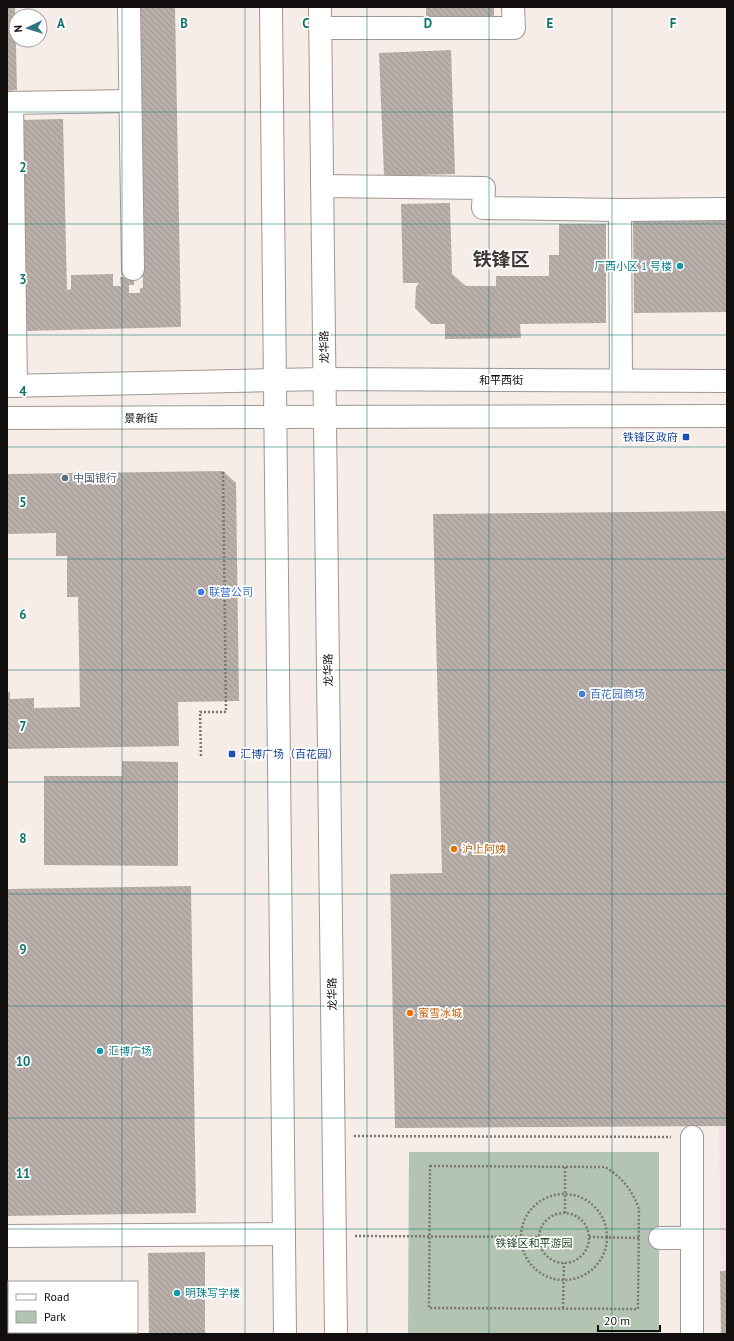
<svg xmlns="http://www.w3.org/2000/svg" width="734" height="1341" font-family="'PT Sans','Noto Sans SC',sans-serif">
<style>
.medical{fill:#f7dde5}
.green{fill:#b3c5b2}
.building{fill:url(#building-back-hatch)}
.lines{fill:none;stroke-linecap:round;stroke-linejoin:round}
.street-casing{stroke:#a19792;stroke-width:24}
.secondary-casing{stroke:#a19792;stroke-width:24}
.primary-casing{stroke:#a19792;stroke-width:24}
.path{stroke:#7d7774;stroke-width:2.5;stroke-dasharray:2 2;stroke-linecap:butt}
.street{stroke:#fff;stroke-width:22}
.secondary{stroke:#fff;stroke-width:22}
.primary{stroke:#fff;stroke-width:22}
.grid{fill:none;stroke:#0f766e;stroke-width:1;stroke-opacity:0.55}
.culture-dot{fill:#0f9aa8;stroke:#fff;stroke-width:1.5}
.transit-dot{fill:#1a4fb4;stroke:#fff;stroke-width:1.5}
.service-dot{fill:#5c6f8a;stroke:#fff;stroke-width:1.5}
.shop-dot{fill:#3f7fe0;stroke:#fff;stroke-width:1.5}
.food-dot{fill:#e8710a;stroke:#fff;stroke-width:1.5}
.labels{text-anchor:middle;stroke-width:3.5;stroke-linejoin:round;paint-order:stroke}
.culture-label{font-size:11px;fill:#0d838f;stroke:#fff;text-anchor:start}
.street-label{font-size:11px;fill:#120e0d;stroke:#fff}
.transit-label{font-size:11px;fill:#164399;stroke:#fff;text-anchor:end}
.service-label{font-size:11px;fill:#4e5e75;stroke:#fff;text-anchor:start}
.shop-label{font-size:11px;fill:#366cbe;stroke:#fff;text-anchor:start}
.food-label{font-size:11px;fill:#c56008;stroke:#fff;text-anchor:start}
.park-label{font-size:11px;fill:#214522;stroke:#fff}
.town-label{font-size:19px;font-weight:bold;fill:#423a36;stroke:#fff}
.grid-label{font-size:13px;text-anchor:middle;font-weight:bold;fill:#0f766e;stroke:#fff;stroke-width:3.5;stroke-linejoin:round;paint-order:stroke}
</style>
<defs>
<pattern id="building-back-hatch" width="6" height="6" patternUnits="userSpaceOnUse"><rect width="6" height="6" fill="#b9afaa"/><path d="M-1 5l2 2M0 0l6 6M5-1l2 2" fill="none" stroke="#9e9591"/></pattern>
</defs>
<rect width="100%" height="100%" fill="#f7ede8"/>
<!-- medical -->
<polygon class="medical" points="719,1126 727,1126 727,1334 721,1334"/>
<!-- green -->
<polygon class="green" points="409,1152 659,1152 659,1334 408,1334"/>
<!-- building -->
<g class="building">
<polygon points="7,7 15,7 17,90 7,91"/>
<polygon points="136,7 175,7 181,327 25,331 21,120 63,119 67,290 71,289 71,275 113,274 113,286 121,286 120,277 134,277 134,285 129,285 129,293 140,293 140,288 143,288"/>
<rect x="426" y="7" width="68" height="14"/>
<polygon points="451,50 455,174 384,176 379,53"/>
<polygon points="450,203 452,274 466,286 496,286 496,276 549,276 549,255 559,255 559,224 606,224 606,323 520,324 521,338 445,339 445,324 431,324 415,308 416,287 419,283 403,283 401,204"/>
<polygon points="633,220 727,220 727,312 634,313"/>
<polygon points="223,471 236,483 239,701 178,702 179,746 7,749 7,693 10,692 10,699 34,698 34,708 80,707 78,597 67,597 67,556 56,556 56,533 7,534 7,474"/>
<polygon points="727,511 727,1126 395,1128 390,874 442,873 433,514"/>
<polygon points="122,761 178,762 178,866 44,865 44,776 122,776"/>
<polygon points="191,886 196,1213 7,1216 7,889"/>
<polygon points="205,1252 205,1334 149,1334 148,1253"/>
<polygon points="720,1271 727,1271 727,1334 721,1334"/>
</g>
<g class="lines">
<defs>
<g id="street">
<polyline points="129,7 133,269"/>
<polyline points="320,28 514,28 513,7"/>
<polyline points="7,103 130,101"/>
<polyline points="12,103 16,386"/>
<polyline points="322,186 484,188 483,208 620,210 727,209"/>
<polyline points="620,210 621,380"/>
<polyline points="7,386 274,380"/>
<polyline points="7,418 275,417"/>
<polyline points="692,1137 692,1334"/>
<polyline points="7,1236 284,1234"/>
<polyline points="660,1238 692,1238"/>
</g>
<g id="secondary">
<polyline points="274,380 325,379 727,381"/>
<polyline points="275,417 727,416"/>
</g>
<g id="primary">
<polyline points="271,7 285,1334"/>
<polyline points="320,7 336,1334"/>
</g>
</defs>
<!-- street casing -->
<use href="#street" class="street-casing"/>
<!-- secondary casing -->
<use href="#secondary" class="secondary-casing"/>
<!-- primary casing -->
<use href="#primary" class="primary-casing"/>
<!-- path -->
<g class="path">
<polyline points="201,756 200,712 226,712 223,471"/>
<polyline points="354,1136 671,1137"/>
<path d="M430,1166L605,1167C622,1177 632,1190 639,1209L638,1309L429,1308Z"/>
<circle cx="564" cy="1237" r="43"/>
<circle cx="564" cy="1238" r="25"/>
<polyline points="565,1213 565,1166"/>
<polyline points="355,1236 539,1237"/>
<polyline points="589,1237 640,1238"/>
<polyline points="563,1308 564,1263"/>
</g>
<!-- street -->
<use href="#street" class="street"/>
<!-- secondary -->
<use href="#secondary" class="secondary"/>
<!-- primary -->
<use href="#primary" class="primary"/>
</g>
<!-- grid -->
<path class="grid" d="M122,7V1282M245,7V1334M367,7V1334M489,7V1334M612,7V1334M7,112H727M7,224H727M7,335H727M7,447H727M7,559H727M7,670H727M7,782H727M7,894H727M7,1006H727M7,1118H727M7,1229H727M122,1332V1334"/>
<!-- markers -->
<g class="culture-dot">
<circle cx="680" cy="266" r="4"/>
<circle cx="100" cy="1051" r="4"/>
<circle cx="177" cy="1293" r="4"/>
</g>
<g class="transit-dot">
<rect x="682" y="433" width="8" height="8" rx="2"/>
<rect x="228" y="750" width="8" height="8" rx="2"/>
</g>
<circle class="service-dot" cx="65" cy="478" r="4"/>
<g class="shop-dot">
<circle cx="201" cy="592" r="4"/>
<circle cx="582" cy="694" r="4"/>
</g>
<g class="food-dot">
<circle cx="454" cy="849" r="4"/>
<circle cx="410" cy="1013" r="4"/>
</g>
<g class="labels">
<!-- culture labels -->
<g class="culture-label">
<text x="672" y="270" text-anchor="end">厂西小区 1 号楼</text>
<text x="108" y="1055">汇博广场</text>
<text x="185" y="1297">明珠写字楼</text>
</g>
<!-- street labels -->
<g class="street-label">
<text transform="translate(324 347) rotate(-91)" y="4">龙华路</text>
<text x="501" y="384">和平西街</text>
<text x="141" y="422">景新街</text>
<text transform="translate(328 670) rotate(-91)" y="4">龙华路</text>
<text transform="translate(332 994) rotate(-91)" y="4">龙华路</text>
</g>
<!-- transit labels -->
<g class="transit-label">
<text x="678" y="441">铁锋区政府</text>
<text x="240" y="758" text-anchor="start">汇博广场（百花园）</text>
</g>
<!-- service labels -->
<g class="service-label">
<text x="73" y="482">中国银行</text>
</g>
<!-- shop labels -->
<g class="shop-label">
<text x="209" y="596">联营公司</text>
<text x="590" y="698">百花园商场</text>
</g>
<!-- food labels -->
<g class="food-label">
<text x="462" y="853">沪上阿姨</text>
<text x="418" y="1017">蜜雪冰城</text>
</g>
<!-- park labels -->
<g class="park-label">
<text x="534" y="1247">铁锋区和平游园</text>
</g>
<!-- town labels -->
<g class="town-label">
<text x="501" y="266">铁锋区</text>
</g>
</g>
<g class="grid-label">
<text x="61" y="28">A</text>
<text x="184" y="28">B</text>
<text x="306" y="28">C</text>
<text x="428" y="28">D</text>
<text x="550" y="28">E</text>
<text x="673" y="28">F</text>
<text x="23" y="172">2</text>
<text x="23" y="284">3</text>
<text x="23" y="396">4</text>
<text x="23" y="507">5</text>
<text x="23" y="619">6</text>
<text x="23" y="731">7</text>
<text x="23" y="843">8</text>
<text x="23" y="954">9</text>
<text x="23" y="1066">10</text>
<text x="23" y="1178">11</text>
</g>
<!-- border -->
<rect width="734" height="1341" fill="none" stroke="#120e0d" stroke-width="16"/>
<!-- legend -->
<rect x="8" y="1281" width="130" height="52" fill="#ffffff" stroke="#a09f9e"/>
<rect x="16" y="1294" width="20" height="6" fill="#ffffff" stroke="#a09f9e"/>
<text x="44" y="1301" font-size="12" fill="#120e0d">Road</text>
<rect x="16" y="1311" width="20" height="12" fill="#b3c5b2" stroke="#a09f9e"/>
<text x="44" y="1321" font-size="12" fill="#120e0d">Park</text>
<!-- north arrow -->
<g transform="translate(28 28) rotate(266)"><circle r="19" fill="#ffffff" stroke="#a09f9e"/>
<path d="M0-3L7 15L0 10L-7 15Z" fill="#317585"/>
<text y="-6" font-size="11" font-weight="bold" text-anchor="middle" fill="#120e0d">N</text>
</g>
<!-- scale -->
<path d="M598 1325v6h62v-6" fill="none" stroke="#120e0d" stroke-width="2"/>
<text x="604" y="1325" font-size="12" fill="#120e0d" stroke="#ffffff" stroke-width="3" paint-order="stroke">20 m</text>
</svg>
